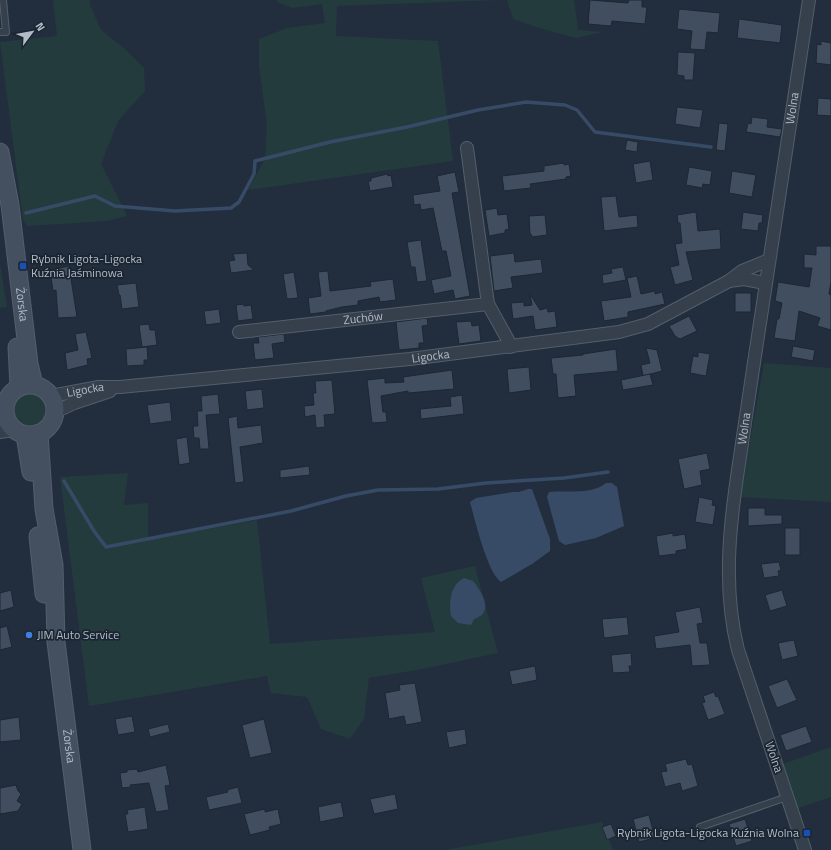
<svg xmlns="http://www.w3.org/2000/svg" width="831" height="850" font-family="'Titillium Web',sans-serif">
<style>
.green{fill:#243b3e}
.water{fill:#374b67}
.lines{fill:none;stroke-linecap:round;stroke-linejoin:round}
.stream{stroke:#374b67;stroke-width:3.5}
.building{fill:#414e5f;stroke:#1d2734}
.service-casing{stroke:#545e6b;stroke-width:8}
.minor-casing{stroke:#545e6b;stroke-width:14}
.secondary-casing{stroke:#545e6b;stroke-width:19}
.service{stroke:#36404d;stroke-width:6}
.minor{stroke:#36404d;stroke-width:12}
.secondary{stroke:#444f60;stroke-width:17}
.transit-dot{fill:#1a4fb4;stroke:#1b2532;stroke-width:1.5}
.shop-dot{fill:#3f7fe0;stroke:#1b2532;stroke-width:1.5}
.labels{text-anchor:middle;stroke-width:3.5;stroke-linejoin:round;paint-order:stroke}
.street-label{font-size:12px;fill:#b2bbc8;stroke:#1b2532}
.poi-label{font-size:12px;fill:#b2bbc8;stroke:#1b2532;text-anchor:start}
</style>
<rect width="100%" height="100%" fill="#222e3d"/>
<!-- green -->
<g class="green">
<polygon points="53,0 90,0 90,5 101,30 126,50 144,68 145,91 118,121 101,164 127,216 107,221 27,226 23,220 0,42 57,36"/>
<polygon points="277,0 499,0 337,6 336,36 438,41 453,161 248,190 265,159 267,126 259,65 259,39 287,28 325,23 322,4 292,8 277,2"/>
<polygon points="507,0 574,0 578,30 603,32 576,38 539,28 513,19"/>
<polygon points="0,264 7,307 0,308"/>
<polygon points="764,363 831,368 831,502 740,497"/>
<circle cx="30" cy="410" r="18"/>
<polygon points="128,473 124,505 148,503 148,540 257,520 270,644 435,632 421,578 475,566 498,653 422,669 369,678 364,719 350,739 321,729 307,697 271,693 267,676 89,706 60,477"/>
<polygon points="831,747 831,797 798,808 783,764"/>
<polygon points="602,822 613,850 445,850"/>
</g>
<!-- water -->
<g class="water">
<path d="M606,483H612L617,487L624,526L596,538L565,545L559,541L547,497L549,492C568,490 591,495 606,483Z"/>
<path d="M528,489H532L550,539V551L532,564L501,582C487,572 475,520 470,502L476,498L513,492H519Z"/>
<path d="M464,578C466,579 470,580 473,581C476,584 478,588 480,591C487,602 489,615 474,619L471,625L458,623L451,616C449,602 450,585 464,578Z"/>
</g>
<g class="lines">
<!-- stream -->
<g class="stream">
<polyline points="26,213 95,196 115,206 175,211 231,208 239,202 254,174 255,161 330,142 407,127 478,110 526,102 565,105 577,110 595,132 711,147"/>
<polyline points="64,481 94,531 106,547 291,511 346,496 378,490 438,489 486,483 564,478 608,472"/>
</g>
</g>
<!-- building -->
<g class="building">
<polygon points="590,0 628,3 629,0 642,0 642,7 647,7 645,24 612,21 611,26 588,24"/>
<polygon points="679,9 720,13 718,33 707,32 705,50 690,49 692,31 677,29"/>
<polygon points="739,19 782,25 780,43 737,38"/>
<polygon points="821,41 831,43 831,65 816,63 817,44 821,45"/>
<polygon points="678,52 695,53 693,80 684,80 684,76 677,75"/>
<polygon points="818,98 831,99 831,116 817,115"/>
<polygon points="677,107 703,110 700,128 675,124"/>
<polygon points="752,117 768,119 767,127 782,129 780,137 746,132 748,123 751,124"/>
<polygon points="719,123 728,124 725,151 716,150"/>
<polygon points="627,140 638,142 637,152 625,150"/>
<polygon points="650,161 653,180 636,183 633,164"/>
<polygon points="564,163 564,165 569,164 571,176 566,177 566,179 530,184 531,188 504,191 502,176 544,171 544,166"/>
<polygon points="689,167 712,171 710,185 703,184 702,188 686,185"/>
<polygon points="732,171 756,175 752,197 729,193"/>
<polygon points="455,172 459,192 452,193 470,296 455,299 453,290 434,294 431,280 451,276 446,251 442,251 433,208 421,210 420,204 414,205 413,195 440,191 437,176"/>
<polygon points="387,174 388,176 391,175 393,187 370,191 368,181 371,181 371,178"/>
<polygon points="616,196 619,217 637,215 638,227 604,231 601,197"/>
<polygon points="497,208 498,215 507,214 509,229 505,230 505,233 489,236 485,210"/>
<polygon points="696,212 698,231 720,229 721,249 686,252 693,280 675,285 670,267 679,265 675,244 682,243 680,223 678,223 677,215"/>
<polygon points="743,212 763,215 762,223 759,223 758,231 741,229"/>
<polygon points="545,215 547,235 532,237 531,234 530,234 529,216"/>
<polygon points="421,240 427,281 417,282 415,267 411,267 407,242"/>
<polygon points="816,246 831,246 831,282 829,294 831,295 831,330 817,326 820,318 799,311 795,341 774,338 777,319 779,319 782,303 775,301 778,282 809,287 812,268 804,268 804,254 816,255"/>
<polygon points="247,253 248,265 254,270 231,273 229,261 235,260 233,254"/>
<polygon points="514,253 515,262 541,259 543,273 511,277 513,288 494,291 490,256"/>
<polygon points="69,266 77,317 58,318 56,290 53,291 50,270"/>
<polygon points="623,267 626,280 603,284 602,275 612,273 611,269"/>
<polygon points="328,271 330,291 371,286 370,282 393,279 396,300 380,302 379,297 358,301 358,305 342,307 326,311 326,312 310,314 308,298 321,296 318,272"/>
<polygon points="294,272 298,298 287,299 283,274"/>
<polygon points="637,276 641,294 655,291 655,294 662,292 665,304 628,312 628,317 604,321 601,301 631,297 627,278"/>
<polygon points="136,283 139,307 122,309 120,295 119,295 117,285"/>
<rect x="735" y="293" width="16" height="19"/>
<polygon points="530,294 540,310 547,308 548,312 555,311 557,327 535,330 533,316 513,319 511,303 524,302 524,306 532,305"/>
<polygon points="244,304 244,306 251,305 253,319 238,321 236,305"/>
<polygon points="219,309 221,323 206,325 204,311"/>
<polygon points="689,316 697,331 680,339 675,336 669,326"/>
<polygon points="427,318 428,325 422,326 424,343 419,343 419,348 399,350 396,322"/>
<polygon points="471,321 472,326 479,325 481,341 459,344 456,322"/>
<polygon points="149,324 150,330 155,330 157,345 142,347 139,325"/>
<polygon points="86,332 92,358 87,359 88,365 67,370 65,353 78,350 75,334"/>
<polygon points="284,334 285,342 272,344 274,358 255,360 253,343 259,343 258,337"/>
<polygon points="793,346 815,350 813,361 791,357"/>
<polygon points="147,347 148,360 144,360 144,365 127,366 126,349"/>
<polygon points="646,348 657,350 662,371 643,376 641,365 650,363"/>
<polygon points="616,349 618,371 574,375 576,396 558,398 556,374 553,374 551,358 583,355 583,354"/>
<polygon points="698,352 710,354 706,376 690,373 693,356 698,357"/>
<polygon points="529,367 531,390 509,393 507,369"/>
<polygon points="452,370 454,389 408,393 408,391 381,396 383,412 386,412 387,422 372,423 367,380 385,378 385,383 404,382 403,377"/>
<polygon points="650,374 653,385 623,390 621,380"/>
<polygon points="332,380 335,414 324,415 325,427 316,428 315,415 305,417 304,406 314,405 313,393 316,393 315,381"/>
<polygon points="262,389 264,408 247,410 245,391"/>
<polygon points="218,394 220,414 206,415 209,449 200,449 199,438 194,438 193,426 198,426 197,411 202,411 201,396"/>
<polygon points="462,395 464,414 421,419 420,409 451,406 450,397"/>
<polygon points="170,402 172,421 150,424 147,405"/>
<polygon points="237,416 238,428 261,425 263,443 240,447 244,482 235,483 228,418"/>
<polygon points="187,437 190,463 179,465 176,439"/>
<polygon points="707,453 710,469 700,471 702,485 684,489 678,459"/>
<polygon points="309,466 310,475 280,478 280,470"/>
<polygon points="699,497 713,500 712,505 716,506 713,525 695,522"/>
<polygon points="748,508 765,508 765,515 782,515 782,524 748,526"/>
<rect x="785" y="528" width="15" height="27"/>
<polygon points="673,533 673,536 685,534 687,549 676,551 676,554 659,556 656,536"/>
<polygon points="779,562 781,570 778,571 779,576 764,578 761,564"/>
<polygon points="11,590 14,607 0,611 0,593"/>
<polygon points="782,590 787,606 770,611 765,595"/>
<polygon points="700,607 703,623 697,624 700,643 707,643 710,665 692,666 690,645 656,649 654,636 679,632 675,612"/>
<polygon points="627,617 629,635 604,638 602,619"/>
<polygon points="7,626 12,647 0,650 0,628"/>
<polygon points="794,640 798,656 782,660 778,643"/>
<polygon points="631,653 632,666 629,666 630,672 613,673 611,655"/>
<polygon points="535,666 537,680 512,685 509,671"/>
<polygon points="787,679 797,700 777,708 768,686"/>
<polygon points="415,683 422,722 406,725 404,716 389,719 385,693 400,690 399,685"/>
<polygon points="714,692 716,697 718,696 725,714 708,720 702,703 705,702 703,696"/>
<polygon points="132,716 135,732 118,735 115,719"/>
<polygon points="19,717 21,740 0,742 0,720"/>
<polygon points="264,719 272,753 250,758 242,725"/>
<polygon points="168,724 170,732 150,737 148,729"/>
<polygon points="806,726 812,742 786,751 780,735"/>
<polygon points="465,729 467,744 449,748 446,732"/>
<polygon points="686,759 688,765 692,764 698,786 682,791 680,783 665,787 661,772 667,771 665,764"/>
<polygon points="166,765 170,785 165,786 169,810 156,812 149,783 130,785 131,787 122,788 120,773 127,772 127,770 137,769 138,772"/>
<polygon points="16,785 18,791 21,794 17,801 22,804 18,811 0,814 0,788"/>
<polygon points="238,787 242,803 209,810 206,797 228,792 227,790"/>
<polygon points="395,794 398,809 374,814 370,799"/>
<polygon points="341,802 344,817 320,822 318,807"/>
<polygon points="145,807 148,829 128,832 125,814 128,814 127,810"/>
<polygon points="265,809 265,812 278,809 281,824 269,827 270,830 250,835 244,814"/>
<polygon points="649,815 655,838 639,842 633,819"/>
<polygon points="745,819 752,841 736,846 729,824"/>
<polygon points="611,824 616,836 607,840 602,827"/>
</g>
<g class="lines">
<defs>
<g id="service">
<polyline points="0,32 6,32 3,0"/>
<polyline points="700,827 787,797"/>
</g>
<g id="minor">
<polyline points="467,148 488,304 508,340 510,347"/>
<polyline points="729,281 744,279 765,283"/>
<path id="s1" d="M239,332L488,304"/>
<path id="s2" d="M51,396L99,387H120L410,359L619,332L648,324L729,281L742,271L769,260"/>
<polyline points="55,412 74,403 110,391"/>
<polyline points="0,420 4,414"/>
<polyline points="0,432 14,430"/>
<path id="s3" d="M805,850L738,650C723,590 729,530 738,470C743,436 748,403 753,369C771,246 790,123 809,0"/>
</g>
<g id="secondary">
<path id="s4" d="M0,152L10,205L29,364L34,385"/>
<polyline points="17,347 19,386"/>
<circle cx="30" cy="410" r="25"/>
<path id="s5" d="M39,433L44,509L54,565L56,642L82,850"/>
<polyline points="25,435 31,472"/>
<polyline points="38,536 44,594"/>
</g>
</defs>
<!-- service casing -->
<use href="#service" class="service-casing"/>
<!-- minor casing -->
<use href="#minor" class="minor-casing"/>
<!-- secondary casing -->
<use href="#secondary" class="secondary-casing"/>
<!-- service -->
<use href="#service" class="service"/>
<!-- minor -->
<use href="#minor" class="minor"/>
<!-- secondary -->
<use href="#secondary" class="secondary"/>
</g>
<!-- markers -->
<g class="transit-dot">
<rect x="19" y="262" width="8" height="8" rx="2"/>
<rect x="803" y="829" width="8" height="8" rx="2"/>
</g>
<circle class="shop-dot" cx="29" cy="635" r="4"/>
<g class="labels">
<!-- street labels -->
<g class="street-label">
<text dy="4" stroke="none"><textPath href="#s3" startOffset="758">Wolna</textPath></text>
<text dy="4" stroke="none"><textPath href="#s4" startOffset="154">Żorska</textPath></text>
<text dy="4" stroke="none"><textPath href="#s1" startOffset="125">Zuchów</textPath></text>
<text dy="4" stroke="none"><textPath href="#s2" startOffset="382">Ligocka</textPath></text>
<text dy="4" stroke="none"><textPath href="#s2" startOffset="35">Ligocka</textPath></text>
<text dy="4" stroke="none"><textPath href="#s3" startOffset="434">Wolna</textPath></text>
<text dy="4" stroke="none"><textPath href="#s5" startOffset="315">Żorska</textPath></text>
<text transform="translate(774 757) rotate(71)" y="4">Wolna</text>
</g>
<!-- poi labels -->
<g class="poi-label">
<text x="31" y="263">Rybnik Ligota-Ligocka<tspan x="31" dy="14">Kuźnia Jaśminowa</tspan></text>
<text x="37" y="639">JIM Auto Service</text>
<text x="799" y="837" text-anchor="end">Rybnik Ligota-Ligocka Kuźnia Wolna</text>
</g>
</g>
<!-- north arrow -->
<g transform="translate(32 32) rotate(58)" stroke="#1b2532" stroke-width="3" paint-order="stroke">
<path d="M0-3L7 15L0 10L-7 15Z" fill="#b2bbc8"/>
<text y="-6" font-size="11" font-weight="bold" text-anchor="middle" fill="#b2bbc8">N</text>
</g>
</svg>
